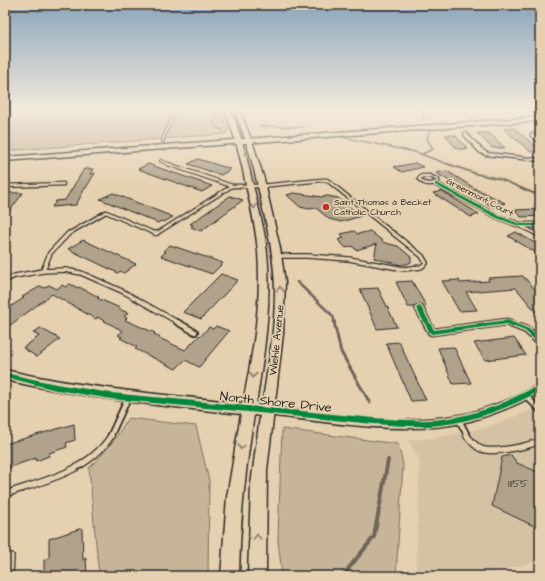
<svg xmlns="http://www.w3.org/2000/svg" width="545" height="581" font-family="'Architects Daughter',sans-serif">
<style>
.built{fill:#d5c2a4}
.green{fill:#c7b599;stroke:#797062}
.lines{fill:none;stroke-linecap:round;stroke-linejoin:round}
.stream-far4{stroke:#6e665a;stroke-width:1.5}
.stream-far3{stroke:#6e665a;stroke-width:2}
.stream-far2{stroke:#6e665a;stroke-width:2.5}
.stream-far1{stroke:#6e665a;stroke-width:3}
.stream{stroke:#6e665a;stroke-width:4}
.building{fill:#b1a28b;stroke:#2b2b2b}
.lane-far4-casing{stroke:#2b2b2b;stroke-width:4}
.lane-far3-casing{stroke:#2b2b2b;stroke-width:5}
.lane-far2-casing{stroke:#2b2b2b;stroke-width:6}
.lane-far1-casing{stroke:#2b2b2b;stroke-width:8}
.lane-casing{stroke:#2b2b2b;stroke-width:8}
.street-casing{stroke:#2b2b2b;stroke-width:3}
.secondary-casing{stroke:#2b2b2b;stroke-width:3}
.primary-casing{stroke:#2b2b2b;stroke-width:3}
.lane-far4{stroke:#e5d0af;stroke-width:2}
.lane-far3{stroke:#e5d0af;stroke-width:2.5}
.lane-far2{stroke:#e5d0af;stroke-width:3.5}
.lane-far1{stroke:#e5d0af;stroke-width:4.5}
.lane{stroke:#e5d0af;stroke-width:5.5}
.street{fill:#e5d0af;fill-rule:evenodd}
.secondary{fill:#e5d0af;fill-rule:evenodd}
.primary{fill:#e5d0af;fill-rule:evenodd}
.cycleway-casing{stroke:#e5d0af;stroke-width:3}
.cycleway{fill:#00873e;fill-rule:evenodd}
.oneway{stroke:#887e6d}
.poi-dot{fill:#c8321e;stroke:#e5d0af;stroke-width:1.5}
.labels{text-anchor:middle;stroke-width:3.5;stroke-linejoin:round;paint-order:stroke}
.far-street-label{font-size:9px;fill:#2b2b2b;stroke:#e5d0af}
.far-poi-label{font-size:9px;fill:#2b2b2b;stroke:#e5d0af;text-anchor:start}
.street-label{font-size:11px;fill:#2b2b2b;stroke:#e5d0af}
.near-number-label{font-size:11px;fill:#4c4943}
.near-street-label{font-size:13px;fill:#2b2b2b;stroke:#e5d0af}
</style>
<rect width="100%" height="100%" fill="#e5d0af"/>
<filter id="ink" filterUnits="userSpaceOnUse"><feTurbulence type="fractalNoise" baseFrequency=".025" numOctaves="2"/><feDisplacementMap in="SourceGraphic" scale="8" xChannelSelector="R" yChannelSelector="G"/><feConvolveMatrix kernelMatrix="1 2 1 2 8 2 1 2 1" color-interpolation-filters="sRGB"/></filter>
<g filter="url(#ink)">
<!-- built -->
<polygon class="built" points="540,407 540,561 477,576 416,576 420,461 408,440 434,438 487,427"/>
<!-- green -->
<g class="green">
<polygon points="5,109 220,109 229,131 224,134 5,151"/>
<path d="M128,418L196,426L209,481L208,576H99L89,468C106,452 116,439 128,418Z"/>
<polygon points="282,429 398,444 403,464 396,576 282,576 278,540"/>
</g>
<g class="lines">
<!-- stream-far4 -->
<g class="stream-far4">
<polyline points="206,109 218,116 214,122 216,128 223,130"/>
<polyline points="423,109 423,120"/>
<polyline points="5,113 6,109"/>
<polyline points="260,126 304,127"/>
<polyline points="342,137 415,152 450,165"/>
<polyline points="422,154 433,149 427,139 429,132"/>
</g>
<!-- stream-far3 -->
<polyline class="stream-far3" points="448,164 477,174 500,179 540,196"/>
<!-- stream-far2 -->
<polyline class="stream-far2" points="297,282 333,316 335,323"/>
<!-- stream-far1 -->
<polyline class="stream-far1" points="334,322 341,352 370,403"/>
<!-- stream -->
<polyline class="stream" points="346,576 348,569 374,537 388,460"/>
</g>
<!-- building -->
<g class="building">
<polygon points="514,128 540,150 540,152 531,152 504,129"/>
<polygon points="477,133 489,133 505,148 492,148"/>
<polygon points="445,135 455,135 468,149 457,149"/>
<polygon points="198,159 231,169 221,175 188,164"/>
<polygon points="415,163 423,167 402,172 394,167"/>
<polygon points="148,164 212,186 202,192 138,169"/>
<polygon points="84,169 93,169 90,174 95,173 86,188 85,188 76,205 52,207 56,201 65,200"/>
<polygon points="447,171 479,191 481,191 505,203 493,207 436,173"/>
<polygon points="442,191 479,214 471,217 433,193"/>
<polygon points="8,193 23,193 5,217 5,197"/>
<polygon points="113,193 173,217 164,222 161,221 158,223 100,199"/>
<polygon points="294,193 322,197 328,196 338,198 361,216 341,222 329,219 316,208 309,209 300,207 287,195"/>
<polygon points="230,196 243,200 201,231 191,227 193,225 190,224"/>
<polygon points="540,209 540,216 521,217 515,210"/>
<polygon points="354,231 358,234 370,231 385,243 398,246 411,257 411,262 407,264 401,265 374,258 377,244 356,250 352,246 346,248 338,240 344,238 341,234"/>
<polygon points="516,232 540,246 540,255 508,236"/>
<polygon points="83,240 136,264 124,273 120,271 118,273 68,249"/>
<polygon points="170,245 223,263 212,274 161,256 166,252 163,251"/>
<polygon points="221,274 238,280 201,319 183,312"/>
<polygon points="523,276 540,295 540,317 516,288 466,292 477,310 459,311 442,281 459,280 460,283 489,281 488,278"/>
<polygon points="412,281 426,306 419,304 414,307 408,307 396,282"/>
<polygon points="70,284 78,288 79,287 99,297 97,298 120,308 119,309 128,313 124,316 127,318 125,320 155,333 154,334 160,337 159,338 185,350 200,335 201,336 209,327 213,329 216,326 229,331 199,367 185,360 176,369 135,349 137,347 120,338 122,337 118,335 123,331 97,317 96,319 52,294 5,329 5,310 24,298 22,297 41,286 44,288 49,285 57,289 62,285 65,287"/>
<polygon points="378,288 397,327 377,329 360,289"/>
<polygon points="40,328 60,339 37,357 23,348 39,336 33,333"/>
<polygon points="514,338 526,355 485,360 474,343"/>
<polygon points="399,342 426,400 411,401 386,343"/>
<polygon points="454,347 471,383 453,384 438,348"/>
<polygon points="74,424 75,440 66,443 67,447 49,453 49,456 36,461 36,458 5,469 5,444"/>
<polygon points="511,455 517,463 540,473 540,493 536,527 492,506 502,457"/>
<polygon points="82,528 83,560 86,558 87,576 44,576 44,560 49,558 49,539"/>
</g>
<g class="lines">
<defs>
<g id="lane-far4">
<path d="M163,141C164,131 171,125 173,115L165,109"/>
<polyline points="161,161 171,165"/>
</g>
<g id="lane-far3">
<polyline points="168,164 232,186"/>
<path d="M422,176H430L438,180V182C431,185 424,185 419,179Z"/>
<polyline points="5,186 63,184"/>
<polyline points="520,226 537,234"/>
<polyline points="68,234 106,212 156,234 232,186 261,186 322,180 327,180 394,234"/>
</g>
<g id="lane-far2">
<polyline points="155,233 157,233"/>
<polyline points="535,233 540,236"/>
<polyline points="278,256 307,256 349,259 404,269 421,267 426,263 422,256 393,233"/>
<polyline points="43,271 65,270 81,273 124,292 179,323"/>
<polyline points="5,280 15,276 43,271 50,253 69,233"/>
</g>
<g id="lane-far1">
<polyline points="177,322 195,332"/>
<polyline points="526,396 540,410"/>
<polyline points="459,420 468,437"/>
<polyline points="110,437 128,398"/>
</g>
<g id="lane">
<path d="M467,436C471,441 475,446 481,449C493,453 530,447 540,440"/>
<path d="M5,494C43,481 88,472 111,436"/>
<polyline points="10,576 11,556"/>
</g>
<g id="street">
<polygon points="530,109 535,109 540,112 540,115"/>
<polygon points="464,133 466,133 483,150 488,153 540,159 540,161 485,155 479,152 464,135"/>
<polygon points="531,134 533,134 540,140 540,143 531,136"/>
<polygon points="436,182 500,216 520,223 540,223 540,227 519,227 496,218 434,185 433,184"/>
<polygon points="419,305 422,306 434,329 507,319 530,328 540,337 540,345 537,344 524,332 506,325 432,335 429,334 415,308"/>
<path d="M540,384V392C518,405 495,414 470,421C408,437 330,422 267,415L264,414L262,411L264,408L267,407C330,414 408,428 470,413C484,409 499,404 513,398C522,394 531,388 540,384Z"/>
</g>
<path id="secondary" d="M224,109H230C241,133 247,159 253,185C258,207 265,230 267,253C272,304 264,354 256,404L262,405C268,368 275,330 275,293C275,263 269,234 262,205C255,172 248,140 233,109H239L253,144L264,179L280,248L285,282L283,334L267,470L266,576H248L251,485L260,416L254,415C245,469 240,522 239,576H221L227,497L241,414C161,406 83,398 5,380V370C84,388 163,395 243,403C253,353 262,302 258,252C256,229 251,207 246,185C241,159 235,134 224,109Z"/>
<polygon id="primary" points="540,117 540,121 5,161 5,157"/>
</defs>
<!-- lane-far4 casing -->
<use href="#lane-far4" class="lane-far4-casing"/>
<!-- lane-far3 casing -->
<use href="#lane-far3" class="lane-far3-casing"/>
<!-- lane-far2 casing -->
<use href="#lane-far2" class="lane-far2-casing"/>
<!-- lane-far1 casing -->
<use href="#lane-far1" class="lane-far1-casing"/>
<!-- lane casing -->
<use href="#lane" class="lane-casing"/>
<!-- street casing -->
<use href="#street" class="street-casing"/>
<!-- secondary casing -->
<use href="#secondary" class="secondary-casing"/>
<!-- primary casing -->
<use href="#primary" class="primary-casing"/>
<!-- lane-far4 -->
<use href="#lane-far4" class="lane-far4"/>
<!-- lane-far3 -->
<use href="#lane-far3" class="lane-far3"/>
<!-- lane-far2 -->
<use href="#lane-far2" class="lane-far2"/>
<!-- lane-far1 -->
<use href="#lane-far1" class="lane-far1"/>
<!-- lane -->
<use href="#lane" class="lane"/>
<!-- street -->
<use href="#street" class="street"/>
<!-- secondary -->
<use href="#secondary" class="secondary"/>
<!-- primary -->
<use href="#primary" class="primary"/>
<defs>
<g id="cycleway">
<polygon points="435,183 437,183 499,216 520,224 540,224 540,226 519,226 497,218 435,185"/>
<polygon points="419,306 421,307 434,330 507,320 529,329 540,339 540,344 538,343 525,331 507,324 432,334 430,333 416,308"/>
<path d="M5,373L56,384L111,393L374,418C392,419 411,421 429,420C453,419 476,413 498,405C512,399 526,391 540,385V391C506,409 469,424 429,426C411,427 392,425 374,424L111,399L56,390L5,377Z"/>
</g>
</defs>
<!-- cycleway casing -->
<use href="#cycleway" class="cycleway-casing"/>
<!-- cycleway -->
<use href="#cycleway" class="cycleway"/>
</g>
<!-- one-way arrows -->
<defs><path id="oneway-chevron" d="M-2-3.5L2.5 0L-2 3.5" fill="none" stroke-width="1.6" stroke-linecap="round" stroke-linejoin="round"/></defs>
<g class="oneway">
<use href="#oneway-chevron" transform="translate(254 206) rotate(78)"/>
<use href="#oneway-chevron" transform="translate(280 289) rotate(-91)"/>
<use href="#oneway-chevron" transform="translate(253 375) rotate(100)"/>
<use href="#oneway-chevron" transform="translate(241 447) rotate(99)"/>
<use href="#oneway-chevron" transform="translate(257 537) rotate(-90)"/>
</g>
</g>
<!-- sky -->
<linearGradient id="sky" x2="0" y2="1"><stop stop-color="#89a5bc"/><stop offset="0.57" stop-color="#f3eadb"/><stop offset="1" stop-color="#f3eadb" stop-opacity="0"/></linearGradient>
<rect width="545" height="191" fill="url(#sky)"/>
<!-- markers -->
<circle class="poi-dot" cx="326" cy="207" r="4"/>
<g class="labels">
<!-- far-street labels -->
<g class="far-street-label">
<text transform="translate(480 197) rotate(27)" y="3">Greenmont Court</text>
</g>
<!-- far-poi labels -->
<g class="far-poi-label">
<text x="334" y="205">Saint Thomas à Becket<tspan x="334" dy="10">Catholic Church</tspan></text>
</g>
<!-- street labels -->
<g class="street-label">
<text transform="translate(276 340) rotate(-84)" y="4">Wiehle Avenue</text>
</g>
<!-- near-number labels -->
<g class="near-number-label">
<text x="518" y="487">11155</text>
</g>
<!-- near-street labels -->
<g class="near-street-label">
<text transform="translate(276 401) rotate(6)" y="5">North Shore Drive</text>
</g>
</g>
<!-- margin -->
<rect width="545" height="581" fill="none" stroke="#e5d0af" stroke-width="20"/>
<rect x="10" y="10" width="525" height="561" fill="none" stroke="#2b2b2b" stroke-width="1.5" filter="url(#ink)"/>
</svg>
